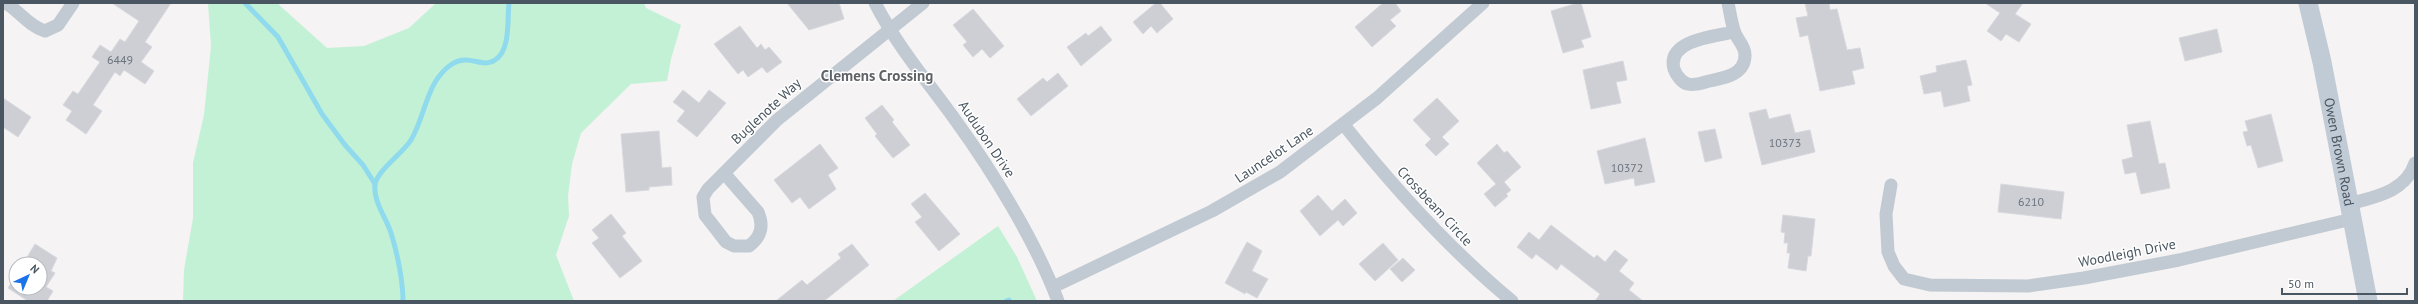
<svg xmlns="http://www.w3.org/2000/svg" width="2418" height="304" font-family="'PT Sans',sans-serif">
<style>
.green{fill:#c3f1d5}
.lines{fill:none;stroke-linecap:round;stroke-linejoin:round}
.stream{stroke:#90daee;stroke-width:5}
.building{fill:#cdcfd5;stroke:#d7d9de}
.street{stroke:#c1cad2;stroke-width:13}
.secondary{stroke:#c1cbd6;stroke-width:19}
.labels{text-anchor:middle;stroke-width:3;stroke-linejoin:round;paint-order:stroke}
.number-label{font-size:12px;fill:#6b747e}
.street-label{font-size:14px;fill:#4a5661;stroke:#fff}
.neighbourhood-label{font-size:15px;font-weight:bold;fill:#5f6368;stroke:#fff}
</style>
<rect width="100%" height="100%" fill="#f5f3f3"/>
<!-- green -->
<g class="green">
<polygon points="208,3 277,3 327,48 364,46 409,28 436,3 644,3 646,8 681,25 671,59 667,81 631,84 581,133 572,164 568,196 569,216 556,255 574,301 183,301 184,270 193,218 193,163 204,115 211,46"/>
<polygon points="998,226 1017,257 1037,301 893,301"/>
</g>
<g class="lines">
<!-- stream -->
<g class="stream">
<polyline points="245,3 278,37 322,114 345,145 363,165 375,184"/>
<path d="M403,301C403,281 397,252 391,233C386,217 373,202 375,184C378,170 403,153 411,140C426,115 426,81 452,64C469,53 482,69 495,60C511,50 507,19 509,3"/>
<polyline points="1006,301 1009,300"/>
</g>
</g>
<!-- building -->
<g class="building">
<polygon points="112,3 171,3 145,42 152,47 141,62 154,71 145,84 124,70 120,76 115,72 93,105 102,111 86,134 66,120 72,111 63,105 73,91 78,94 100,62 92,57 100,45 111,52 120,39 125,42 139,21"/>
<polygon points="787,3 839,3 844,19 809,30"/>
<polygon points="1156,3 1160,3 1173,19 1157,33 1151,26 1143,34 1133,22"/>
<polygon points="1383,3 1395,3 1401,11 1390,20 1396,26 1372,47 1355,27"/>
<polygon points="1578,3 1581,3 1591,37 1581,40 1584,47 1563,53 1551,11"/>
<polygon points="1805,3 1829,3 1830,10 1837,9 1847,50 1860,48 1864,68 1852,71 1855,84 1820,91 1808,35 1800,37 1796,18 1808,16"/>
<polygon points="1985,3 2023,3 2015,14 2031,24 2019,42 2006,34 2001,41 1987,31 2000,13"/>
<polygon points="973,9 1004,46 990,58 982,49 973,57 963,45 967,42 953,25"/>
<polygon points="740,26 757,48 761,44 765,50 769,47 782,62 767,73 762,67 748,77 743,70 738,74 714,44"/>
<polygon points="1101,26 1112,40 1081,66 1067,47 1086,33 1088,36"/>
<polygon points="2217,29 2222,52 2185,61 2179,38"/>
<polygon points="1966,60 1972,85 1967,86 1970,101 1944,107 1941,91 1924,94 1920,76 1937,72 1936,66"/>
<polygon points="1623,61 1627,80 1616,82 1621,103 1591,109 1583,70"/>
<polygon points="1058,73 1068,86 1031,116 1017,99 1043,78 1047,82"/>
<polygon points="683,90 699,103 709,90 726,103 697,137 677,121 685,111 673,102"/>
<polygon points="3,98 31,117 18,137 3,127"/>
<polygon points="1437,98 1459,121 1442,137 1449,144 1436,156 1425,145 1431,139 1413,120"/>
<polygon points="882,105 894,120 892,122 910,145 893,158 875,136 877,134 865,118"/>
<polygon points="1766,109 1769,119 1790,114 1795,133 1810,130 1815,152 1762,165 1749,113"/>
<polygon points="2271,114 2283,161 2258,168 2251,145 2247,146 2243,132 2248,131 2245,121"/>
<polygon points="2150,121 2159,164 2165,163 2170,188 2141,194 2136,172 2125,174 2122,160 2133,157 2127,125"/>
<polygon points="1715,129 1722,158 1705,162 1698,132"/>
<polygon points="659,131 662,168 671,167 672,185 649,187 649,190 626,192 621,134"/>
<polygon points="1645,138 1655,182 1635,186 1634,178 1605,184 1597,151"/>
<polygon points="820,144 838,168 828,175 836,189 809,209 800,197 792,203 774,180"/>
<polygon points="1497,144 1504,153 1507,151 1521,167 1504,182 1511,190 1506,194 1508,196 1495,207 1484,194 1496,184 1477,163"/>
<polygon points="2001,184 2064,192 2061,219 1998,212"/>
<polygon points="925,193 960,234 939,251 915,222 922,217 911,204"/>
<polygon points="1318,195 1332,211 1345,199 1357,213 1343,226 1338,220 1320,236 1300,211"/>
<polygon points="611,214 626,233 622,236 642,261 620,278 592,243 599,238 592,230"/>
<polygon points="1783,215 1815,219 1811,256 1808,256 1806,271 1788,268 1790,253 1787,253 1788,243 1784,243 1785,233 1781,232"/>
<polygon points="1551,225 1594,258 1597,255 1605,262 1615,250 1628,260 1619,271 1634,283 1629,290 1643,301 1595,301 1600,294 1561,264 1557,270 1536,254 1532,259 1517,247 1529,232 1539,240"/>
<polygon points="1247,242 1262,251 1252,271 1268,279 1257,298 1246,292 1245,294 1225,283"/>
<polygon points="1383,243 1398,260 1375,281 1359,264"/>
<polygon points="35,244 57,258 51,271 55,273 46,287 53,291 47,301 28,301 8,288 16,275 16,288 40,288 40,264 23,264"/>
<polygon points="852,244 869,265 824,301 776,301 802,280 807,285 841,258 838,254"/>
<polygon points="1403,258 1415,270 1402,282 1390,269"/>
</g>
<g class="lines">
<!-- street -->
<g class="street">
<path d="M6,3C20,12 29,26 45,31L58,25L73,3"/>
<path d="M875,3C897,46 928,82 956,121C993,172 1036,242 1058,301"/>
<path d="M1728,3C1730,12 1731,21 1734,30C1736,39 1745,45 1745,55C1745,75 1724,78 1709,81C1702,83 1695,86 1688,84C1682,83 1676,75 1674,69C1666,40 1716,36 1734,32"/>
<path d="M1344,125C1395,189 1449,249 1512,301"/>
<path d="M724,173L758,212C764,226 761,237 749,246H734L726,242L705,215L703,197L708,189L777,120L923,3"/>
<polyline points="1891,185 1886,214 1888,252 1894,266 1904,279 1930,285 2028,286 2084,278 2179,260 2352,219"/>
<path d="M2349,204C2374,197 2406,192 2415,163"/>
<polyline points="1053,287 1212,211 1280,172 1377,98 1483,3"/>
</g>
<!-- secondary -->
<path class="secondary" id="s1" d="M2308,3L2322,62L2368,301"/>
</g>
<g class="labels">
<!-- number labels -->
<g class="number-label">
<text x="120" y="64">6449</text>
<text x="1785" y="147">10373</text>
<text x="1627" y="172">10372</text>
<text x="2031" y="206">6210</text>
</g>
<!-- street labels -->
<g class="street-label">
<text transform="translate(766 111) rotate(-43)" y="5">Buglenote Way</text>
<text transform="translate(987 139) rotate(56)" y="5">Audubon Drive</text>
<text dy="5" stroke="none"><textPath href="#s1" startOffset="152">Owen Brown Road</textPath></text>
<text transform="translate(1274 154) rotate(-34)" y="5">Launcelot Lane</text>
<text transform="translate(1435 206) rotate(47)" y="5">Crossbeam Circle</text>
<text transform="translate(2127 253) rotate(-11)" y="5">Woodleigh Drive</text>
</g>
<!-- neighbourhood labels -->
<g class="neighbourhood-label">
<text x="877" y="81">Clemens Crossing</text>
</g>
</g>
<!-- border -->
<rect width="2418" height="304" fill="none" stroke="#4a5661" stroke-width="8"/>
<!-- north arrow -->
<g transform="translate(28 276) rotate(44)"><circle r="19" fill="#ffffff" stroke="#b7bbc0"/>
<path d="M0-3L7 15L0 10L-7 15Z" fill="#1a73e8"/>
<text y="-6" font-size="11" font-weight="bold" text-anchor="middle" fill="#4a5661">N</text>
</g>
<!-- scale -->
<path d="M2282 288v6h125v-6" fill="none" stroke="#4a5661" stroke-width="2"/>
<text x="2288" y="288" font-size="12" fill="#4a5661" stroke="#ffffff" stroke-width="3" paint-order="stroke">50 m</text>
</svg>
